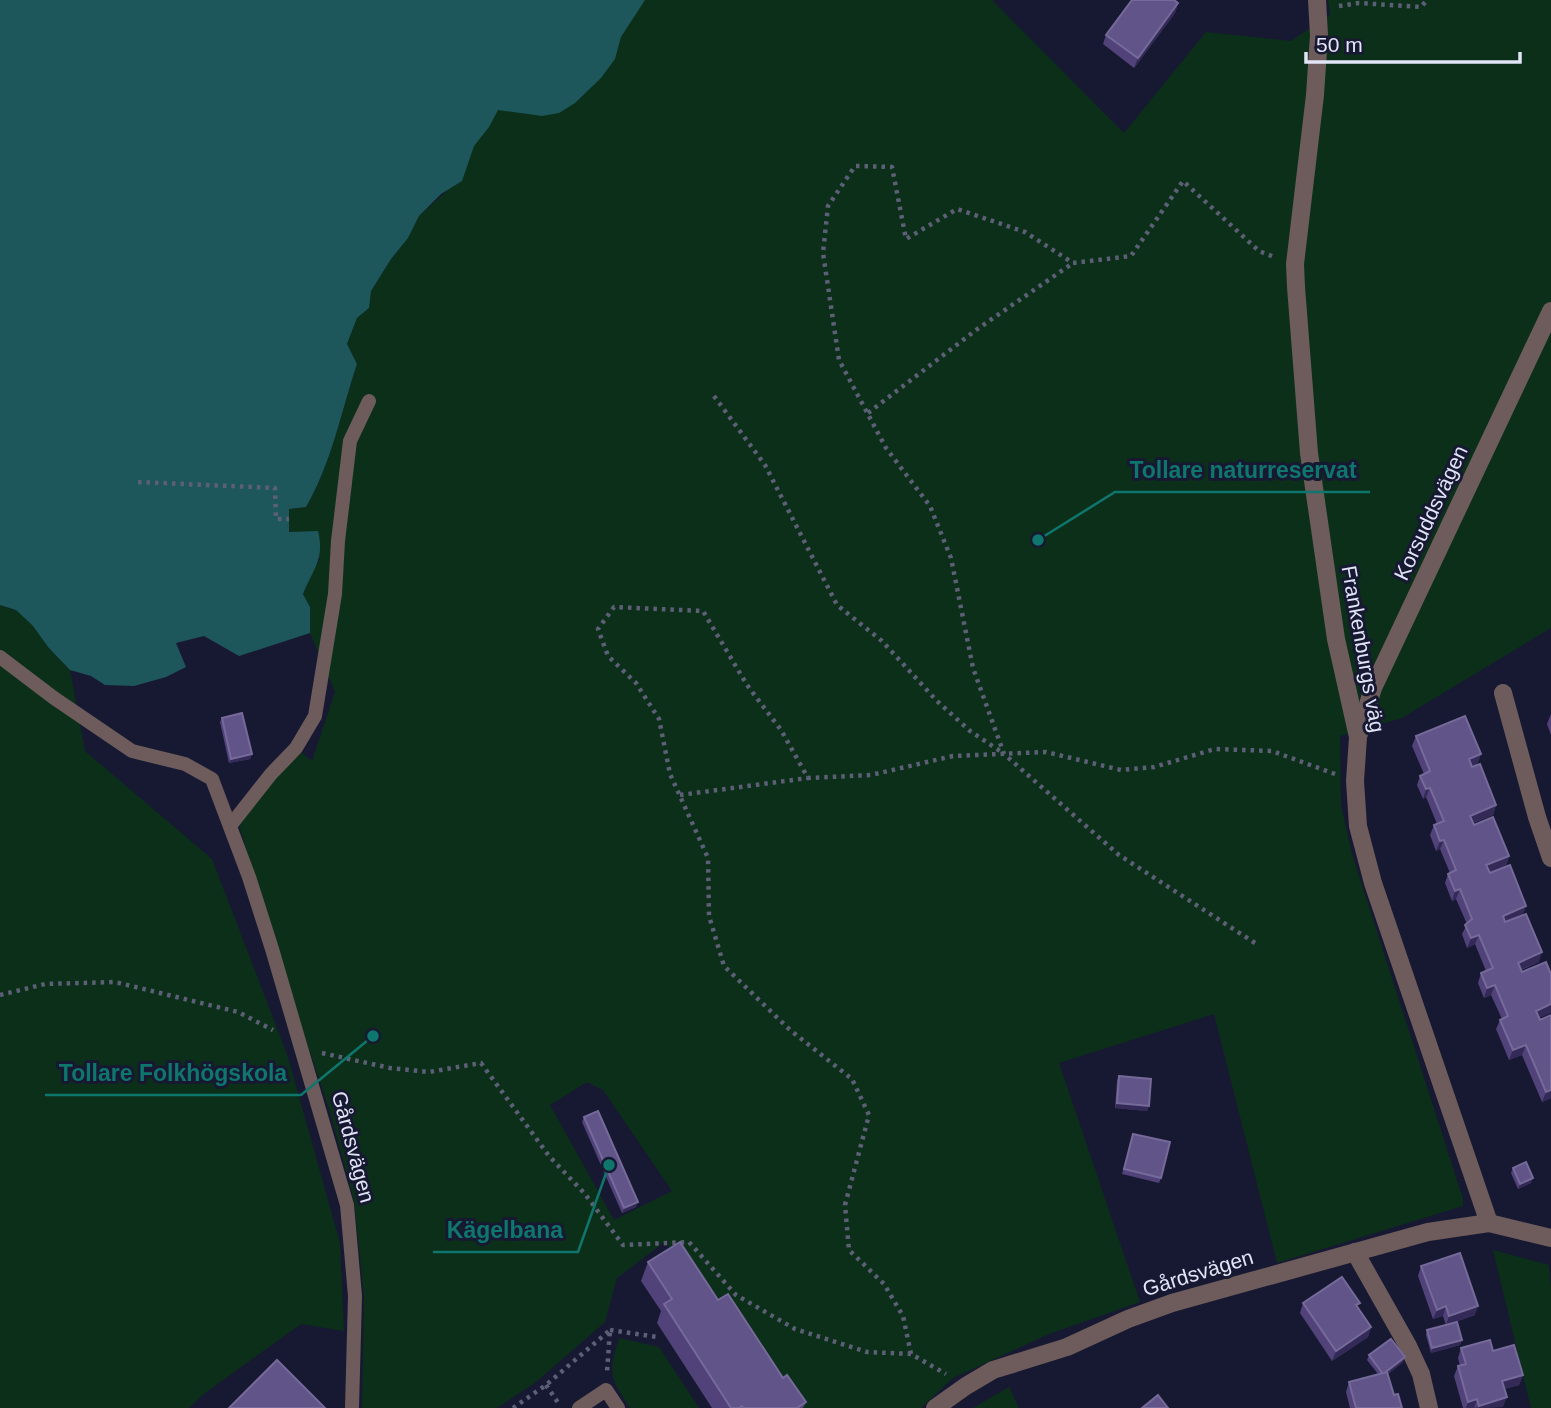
<svg xmlns="http://www.w3.org/2000/svg" width="1551" height="1408" font-family="Arial,sans-serif">
<style>
.green{fill:#0c2f1a;fill-rule:evenodd}
.water{fill:#1d575b}
.lines{fill:none;stroke-linecap:round;stroke-linejoin:round}
.path{stroke:#5d5f76;stroke-width:4.5;stroke-dasharray:3.5 5;stroke-linecap:butt}
.service{stroke:#6d5c5b;stroke-width:14}
.minor{stroke:#6d5c5b;stroke-width:18}
.wall{fill:#51427a}
.shaded-wall{fill:#332a58}
.building{fill:#615488;stroke:#756a99;stroke-width:2}
.labels{text-anchor:middle;stroke-width:6;stroke-linejoin:round;paint-order:stroke}
.street-label{font-size:21px;fill:#e2e5f7;stroke:#171932}
.leader{fill:none;stroke:#0f766e;stroke-width:2.5}
.callout-dot{fill:#0f766e;stroke:#171932;stroke-width:2.5}
.callout-label{font-size:23px;text-anchor:middle;font-weight:bold;fill:#0f766e;stroke:#171932;stroke-width:6;stroke-linejoin:round;paint-order:stroke}
</style>
<rect width="100%" height="100%" fill="#171932"/>
<!-- green -->
<g class="green">
<path d="M644,0H992L1124,133L1206,32L1291,41L1330,15L1328,0H1551V628L1402,718L1340,736L1341,805L1352,854L1463,1199V1206L1277,1263L1214,1014L1059,1063L1140,1302L1049,1334L953,1378L921,1408H790L673,1260L667,1240L617,1278L605,1322L536,1382L497,1408H362L364,1297L354,1201L330,1112L277,953L239,825L253,799L299,751L312,761L335,692L310,633V607L303,594L310,575L320,559L289,532V509L306,507C332,462 341,412 357,364L347,344L357,318L369,308L371,291L391,259L408,238L419,216L449,189L470,145L498,110L616,55L621,37ZM587,1082L603,1090L672,1191L614,1220L550,1105Z"/>
<polygon points="0,605 16,610 33,626 48,647 70,670 85,751 212,859 287,1054 340,1243 344,1331 301,1324 205,1393 189,1408 0,1408"/>
<polygon points="1493,1250 1549,1265 1551,1288 1551,1408 1531,1408"/>
<path d="M619,1338L659,1347L699,1408H630C610,1378 608,1374 619,1338Z"/>
<polygon points="1009,1387 1019,1408 973,1408"/>
</g>
<!-- water -->
<path class="water" d="M0,0H645L621,37L615,59L601,78L575,103L559,113L542,116L498,110L489,127L474,146L462,181L441,194L419,216L408,238L391,259L371,291L369,308L357,318L347,344L357,364C341,412 332,462 306,507L289,509V532L318,531C325,559 313,569 303,594L310,607V633L239,656L204,636L176,643L186,667L166,677L134,686L105,685L91,676L70,670L48,647L33,626L16,610L0,605Z"/>
<g class="lines">
<!-- path -->
<g class="path">
<polyline points="1339,6 1359,3 1421,7 1427,0"/>
<polyline points="714,396 765,465 837,605 882,641 937,701 970,731 1003,753"/>
<polyline points="868,413 976,330 1073,263"/>
<polyline points="138,482 275,488 276,519 289,519"/>
<polyline points="680,795 808,778"/>
<polyline points="1255,943 1119,855 1004,754 973,668 951,558 930,506 886,448 839,360 823,253 828,206 855,166 892,167 906,239 957,209 1025,232 1073,263 1131,256 1183,181 1259,251 1274,257"/>
<polyline points="0,995 45,984 115,982 238,1012 273,1030"/>
<polyline points="322,1053 390,1068 429,1072 481,1063 549,1156 585,1194 623,1245 689,1242 736,1295 795,1329 867,1352 911,1354 946,1374"/>
<polyline points="610,1330 657,1337"/>
<polyline points="911,1354 903,1316 884,1284 849,1250 845,1205 869,1115 852,1079 790,1030 724,966 709,916 708,858 670,774 659,719 636,683 608,656 598,629 614,607 703,611 747,685 781,730 808,778 871,775 953,756 1046,752 1121,770 1154,767 1215,749 1272,751 1335,774"/>
<polyline points="546,1385 559,1404"/>
<polyline points="513,1408 546,1385 610,1330 607,1372"/>
</g>
<!-- service -->
<g class="service">
<polyline points="0,657 54,698 132,751 185,764 212,779 249,877 272,949 347,1205 355,1296 352,1408"/>
<polyline points="230,826 271,774 296,748 315,716 335,594 338,541 350,441 369,401"/>
<polyline points="579,1408 606,1390 618,1408"/>
</g>
<!-- minor -->
<g class="minor">
<polyline points="1317,0 1319,35 1315,95 1295,264 1296,287 1309,453 1336,639 1358,737 1355,781 1358,826 1373,883 1489,1223 1551,1238"/>
<polyline points="1503,693 1537,817 1551,858"/>
<polyline points="1359,734 1373,688 1551,311"/>
<polyline points="1355,1252 1408,1346 1421,1374 1429,1408"/>
<polyline points="935,1408 966,1386 993,1370 1067,1347 1128,1319 1172,1303 1428,1232 1489,1223"/>
</g>
</g>
<!-- wall -->
<g class="wall">
<polygon points="1178,3 1175,13 1134,68 1103,44 1106,35"/>
<polygon points="1551,714 1551,735 1547,724"/>
<polygon points="222,718 252,754 250,759 229,763 220,722"/>
<polygon points="1416,736 1481,754 1477,764 1472,766 1496,805 1493,815 1473,823 1474,825 1509,856 1506,866 1489,872 1523,915 1539,962 1521,970 1539,1018 1551,1098 1542,1102 1522,1055 1509,1060 1496,1029 1500,1020 1502,1019 1491,995 1484,998 1478,983 1481,973 1486,971 1475,944 1467,948 1462,934 1467,924 1456,899 1452,901 1445,883 1448,874 1450,873 1440,849 1436,851 1430,835 1434,825 1437,824 1426,797 1423,799 1417,785 1420,776 1424,774 1412,746"/>
<polygon points="1119,1076 1149,1106 1147,1111 1115,1108 1117,1081"/>
<polygon points="584,1117 636,1207 622,1213 582,1122"/>
<polygon points="1133,1134 1161,1178 1159,1183 1122,1174"/>
<polygon points="1513,1168 1531,1183 1518,1189 1511,1173"/>
<polygon points="648,1262 718,1300 783,1378 806,1402 803,1408 712,1408 657,1323 661,1311 641,1281"/>
<polygon points="1421,1266 1475,1315 1452,1323 1462,1340 1460,1345 1431,1353 1426,1335 1427,1330 1446,1325 1443,1316 1433,1319 1418,1276"/>
<polygon points="1303,1303 1358,1308 1371,1327 1368,1337 1332,1361 1300,1313"/>
<polygon points="1461,1348 1493,1351 1523,1375 1519,1385 1504,1389 1503,1407 1463,1408 1454,1376 1458,1366 1460,1366 1458,1358"/>
<polygon points="1369,1355 1403,1362 1388,1374 1394,1395 1402,1408 1350,1408 1346,1392 1349,1382 1378,1374 1367,1360"/>
</g>
<!-- shaded-wall -->
<g class="shaded-wall">
<polygon points="1178,3 1175,13 1134,68 1138,58"/>
<polygon points="252,754 250,759 229,763 231,759"/>
<polygon points="1481,754 1477,764 1465,768 1469,759"/>
<polygon points="1430,788 1426,797 1423,799 1426,789"/>
<polygon points="1496,805 1493,815 1466,825 1470,816"/>
<polygon points="1444,840 1440,849 1436,851 1440,841"/>
<polygon points="1509,856 1506,866 1483,875 1486,865"/>
<polygon points="1460,889 1456,899 1452,901 1455,891"/>
<polygon points="1526,906 1523,915 1499,925 1503,916"/>
<polygon points="1479,935 1475,944 1467,948 1471,938"/>
<polygon points="1542,952 1539,962 1514,972 1518,963"/>
<polygon points="1495,985 1491,995 1484,998 1487,988"/>
<polygon points="1551,1004 1551,1013 1532,1021 1536,1011"/>
<polygon points="1526,1045 1522,1055 1509,1060 1513,1050"/>
<polygon points="1551,1090 1551,1098 1542,1102 1546,1092"/>
<polygon points="1117,1103 1149,1106 1147,1111 1115,1108"/>
<polygon points="1533,1178 1531,1183 1518,1189 1520,1184"/>
<polygon points="638,1202 636,1207 622,1213 624,1208"/>
<polygon points="1446,1306 1443,1316 1433,1319 1437,1310"/>
<polygon points="1478,1306 1475,1315 1446,1325 1449,1316"/>
<polygon points="1371,1327 1368,1337 1332,1361 1336,1351"/>
<polygon points="1462,1340 1460,1345 1431,1353 1432,1348"/>
<polygon points="1405,1357 1403,1362 1381,1379 1383,1374"/>
<polygon points="1523,1375 1519,1385 1498,1391 1502,1381"/>
<polygon points="1507,1397 1503,1407 1478,1408 1479,1406"/>
<polygon points="1477,1399 1474,1408 1466,1408 1468,1402"/>
</g>
<!-- building -->
<g class="building">
<polygon points="1132,0 1174,0 1178,3 1138,58 1106,35"/>
<polygon points="242,713 252,754 231,759 222,718"/>
<polygon points="1465,716 1481,754 1469,759 1472,767 1480,764 1496,805 1470,816 1474,825 1493,817 1509,856 1486,865 1490,873 1510,865 1526,906 1503,916 1505,922 1526,914 1542,952 1518,963 1522,972 1546,962 1551,974 1551,1004 1536,1011 1540,1020 1551,1015 1551,1090 1546,1092 1526,1045 1513,1050 1500,1020 1508,1016 1495,985 1487,988 1481,973 1493,968 1479,935 1471,938 1465,925 1472,919 1460,889 1455,891 1448,874 1456,870 1444,840 1440,841 1434,825 1444,821 1430,788 1426,789 1420,776 1430,771 1416,736"/>
<polygon points="1119,1076 1151,1079 1149,1106 1117,1103"/>
<polygon points="598,1111 638,1202 624,1208 584,1117"/>
<polygon points="1133,1134 1170,1142 1161,1178 1124,1169"/>
<polygon points="1526,1162 1533,1178 1520,1184 1513,1168"/>
<polygon points="680,1242 718,1300 728,1294 783,1378 787,1375 806,1402 797,1408 743,1408 742,1406 739,1408 731,1408 664,1304 672,1299 648,1262"/>
<polygon points="1460,1253 1478,1306 1449,1316 1446,1306 1437,1310 1421,1266"/>
<polygon points="1342,1277 1360,1303 1356,1305 1371,1327 1336,1351 1303,1303"/>
<polygon points="1457,1322 1462,1340 1432,1348 1427,1330"/>
<polygon points="1391,1339 1405,1357 1383,1374 1369,1355"/>
<polygon points="1490,1340 1493,1351 1514,1345 1523,1375 1502,1381 1507,1397 1479,1406 1477,1399 1468,1402 1458,1366 1466,1364 1461,1348"/>
<polygon points="277,1360 325,1408 229,1408"/>
<polygon points="1387,1372 1394,1395 1398,1394 1402,1408 1356,1408 1349,1382"/>
<polygon points="1158,1395 1168,1408 1142,1408"/>
</g>
<g class="labels">
<!-- street labels -->
<g class="street-label">
<text transform="translate(1431 513) rotate(-65)" y="7">Korsuddsvägen</text>
<text transform="translate(1363 649) rotate(80)" y="7">Frankenburgs väg</text>
<text transform="translate(353 1147) rotate(75)" y="7">Gårdsvägen</text>
<text transform="translate(1198 1273) rotate(-17)" y="7">Gårdsvägen</text>
</g>
</g>
<!-- callouts -->
<path class="leader" d="M1038 540L1115 492H1370M373 1036L301 1095H45M609 1165L578 1252H433"/>
<g class="callout-dot">
<circle cx="1038" cy="540" r="7"/>
<circle cx="373" cy="1036" r="7"/>
<circle cx="609" cy="1165" r="7"/>
</g>
<g class="callout-label">
<text x="1243" y="478">Tollare naturreservat</text>
<text x="173" y="1081">Tollare Folkhögskola</text>
<text x="505" y="1238">Kägelbana</text>
</g>
<!-- scale -->
<path d="M1306 52v10h214v-10" fill="none" stroke="#e2e5f7" stroke-width="3.5"/>
<text x="1316" y="52" font-size="21" fill="#e2e5f7" stroke="#171932" stroke-width="5" paint-order="stroke">50 m</text>
</svg>
